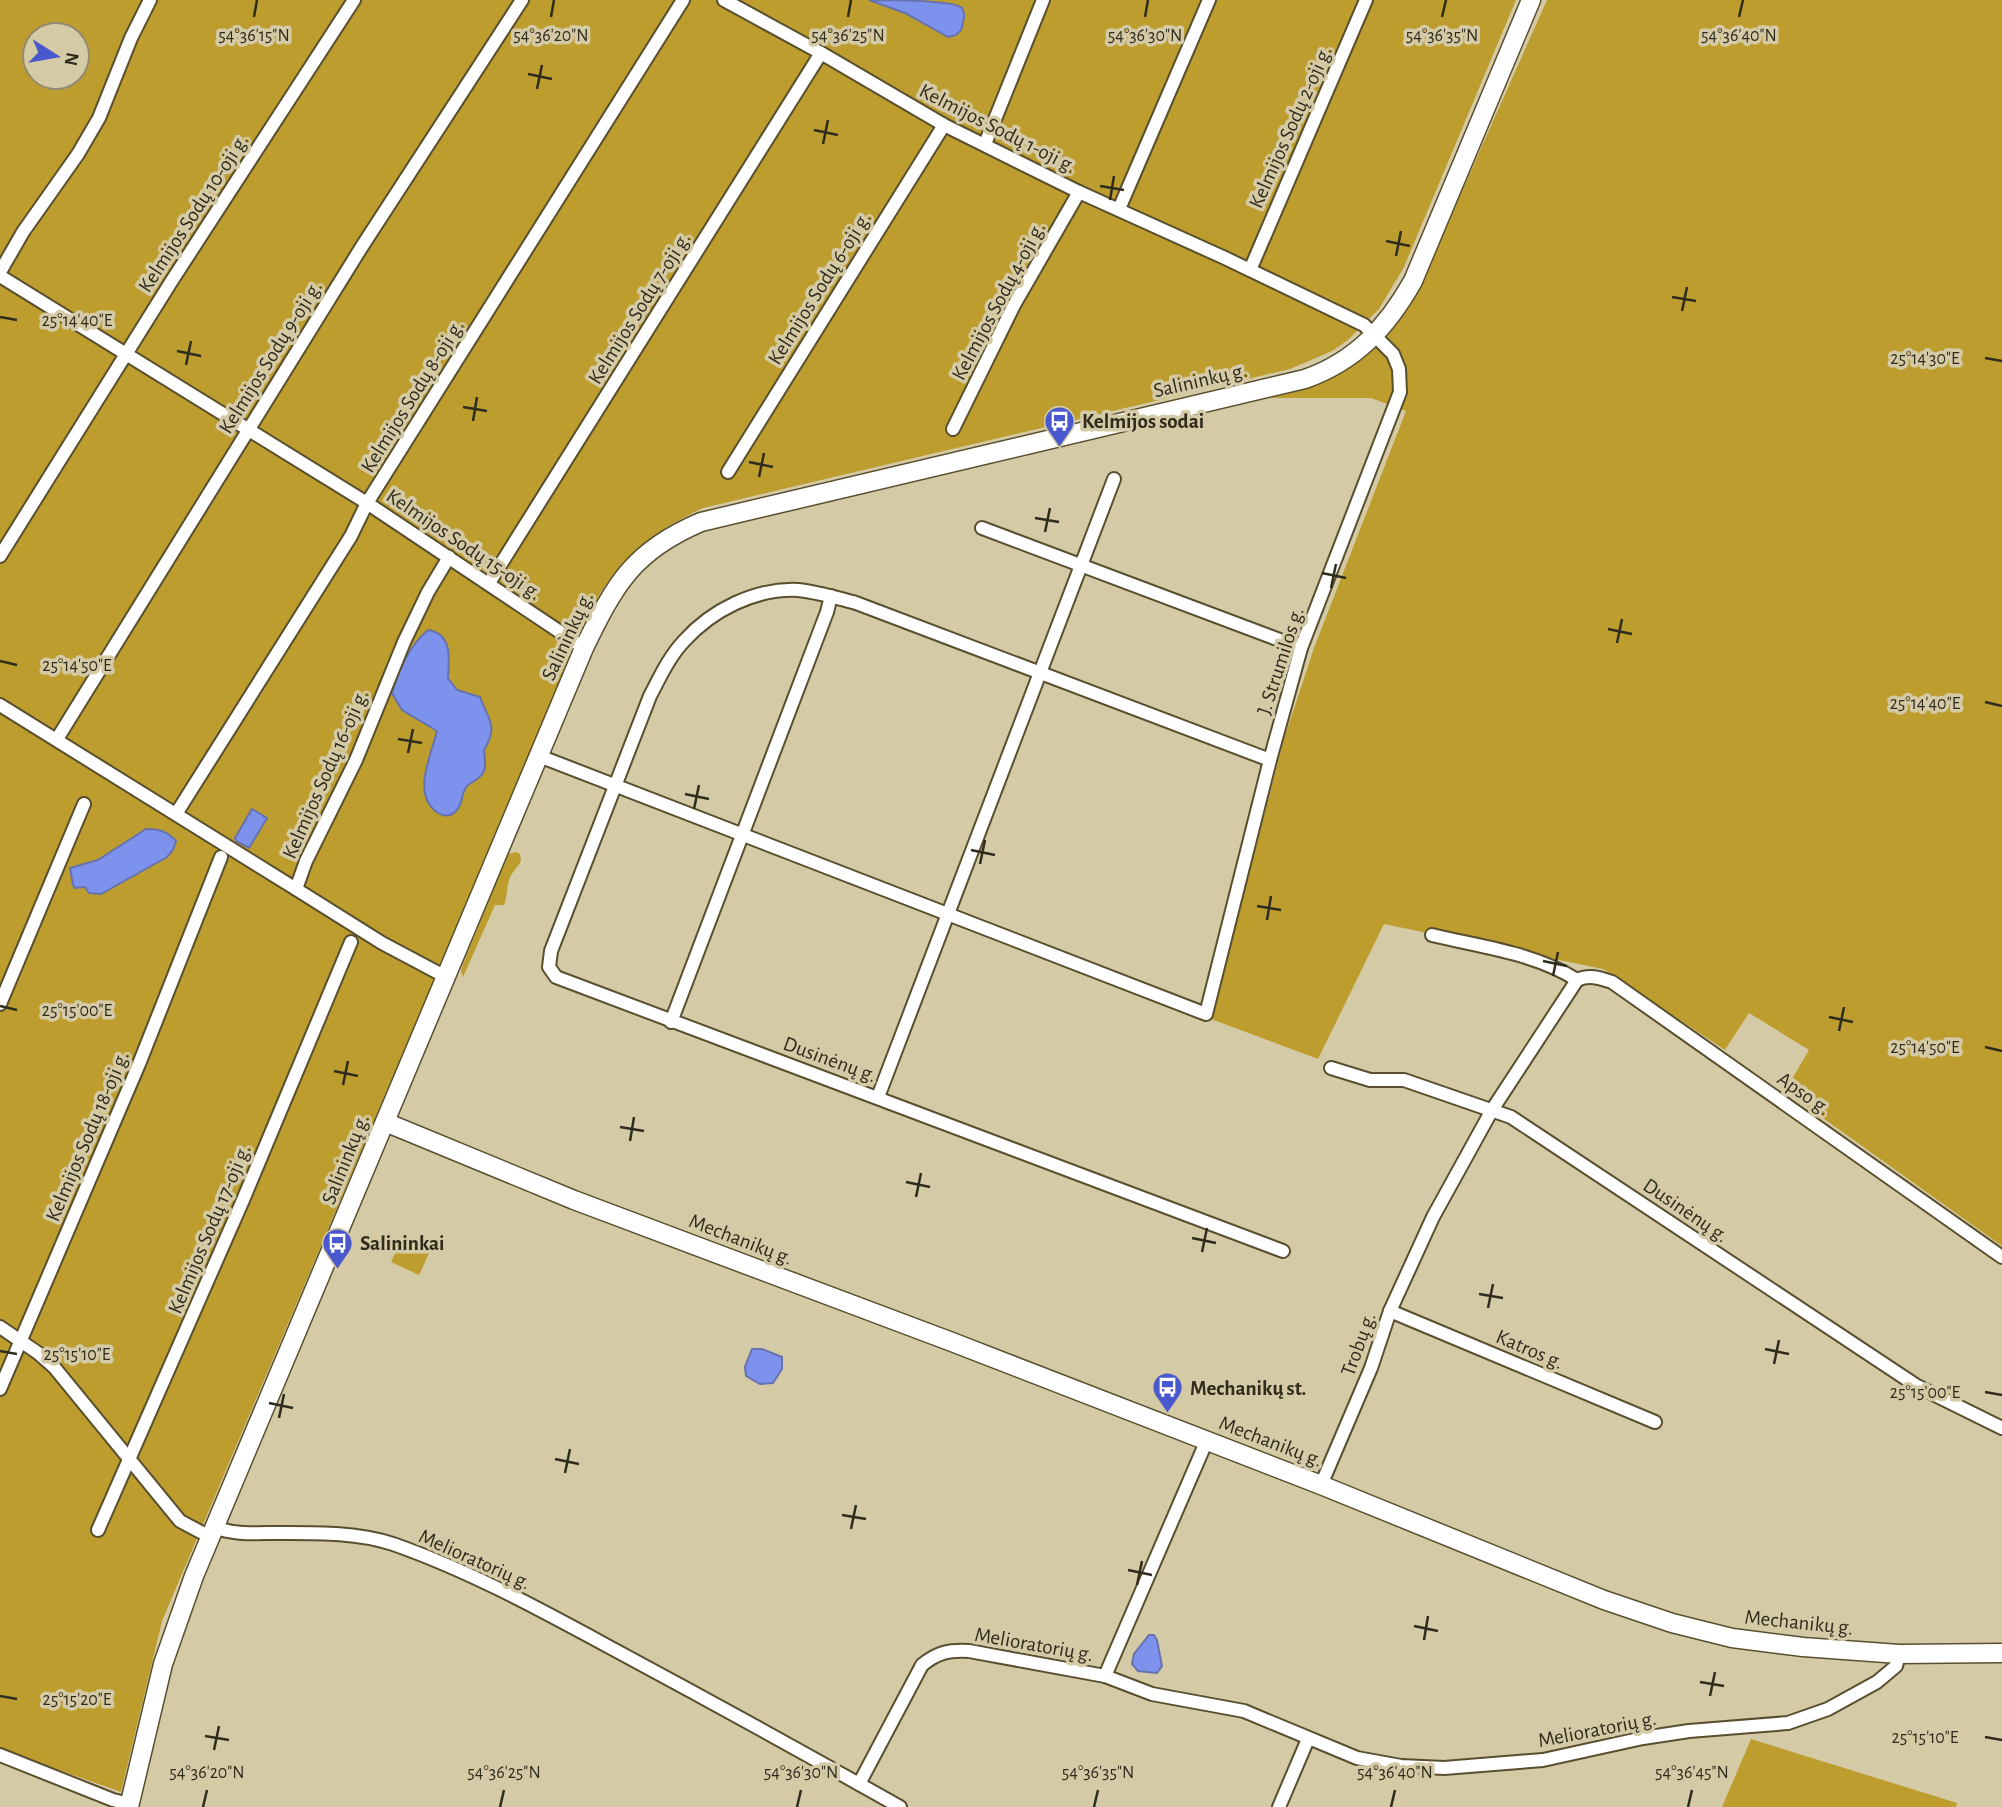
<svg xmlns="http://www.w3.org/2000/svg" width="2002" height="1807" font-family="'Alegreya Sans',sans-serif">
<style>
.green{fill:#bc9d2e;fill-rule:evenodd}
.water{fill:#7d92ec;stroke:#6673ae;stroke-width:2}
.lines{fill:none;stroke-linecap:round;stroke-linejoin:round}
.minor-casing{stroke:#594f2f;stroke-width:16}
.secondary-casing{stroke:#594f2f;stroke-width:21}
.minor{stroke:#fff;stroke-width:12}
.secondary{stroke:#fff;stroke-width:18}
.ticks{fill:none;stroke:#302c1d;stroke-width:2.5}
.labels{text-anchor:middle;stroke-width:7;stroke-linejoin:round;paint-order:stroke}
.street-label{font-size:21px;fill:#302c1d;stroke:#d5caa6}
.poi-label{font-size:21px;font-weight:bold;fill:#302c1d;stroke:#d5caa6;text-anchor:start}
.ticks-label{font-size:18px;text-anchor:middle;fill:#302c1d;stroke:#d5caa6;stroke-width:7;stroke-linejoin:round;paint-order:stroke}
</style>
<rect width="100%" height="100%" fill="#d5caa6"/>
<!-- green -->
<g class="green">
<path d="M0,0H1516L1404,267L1379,309L1348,340L1332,351L1290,369L703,508C662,527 628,551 603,589C594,602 588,618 581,632L162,1621L121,1792L0,1749ZM35,35H77V77H35Z"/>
<path d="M1547,0H2002V1246L1785,1091L1809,1050L1749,1013L1725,1050L1603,969L1384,924L1318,1059L1211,1019L1284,739L1314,648L1406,411L1371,398H1271C1288,393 1306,388 1323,382C1375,361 1404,311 1429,265Z"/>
<path d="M516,852L520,854L521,860C519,866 515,869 511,875C506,885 508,896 504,905H495L463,977L461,971L463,964L508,854Z"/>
<polygon points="404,1234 432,1247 419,1275 391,1262"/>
<polygon points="1751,1739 1957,1803 1956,1807 1722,1807"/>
</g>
<!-- water -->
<g class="water">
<path d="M869,0C886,0 954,0 962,8C966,14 963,23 961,30L956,35L948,37L905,13Z"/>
<path d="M428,630C453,634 449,659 448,678L457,690L480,697C488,720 499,725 484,750C485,763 488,771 477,779C474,782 470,783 467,786C461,792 463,804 457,810C451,817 445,817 438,813C411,795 431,756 437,731L402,710L392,693C397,671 411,644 428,630Z"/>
<polygon points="252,809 267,818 249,848 236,841 235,838"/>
<path d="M146,829C159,829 167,831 176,841L173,850L167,857L101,894L89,893L85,887L75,888L73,885L70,868L98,860Z"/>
<polygon points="752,1349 762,1349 782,1357 782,1369 773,1383 760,1384 746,1376 745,1367"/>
<polygon points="1149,1635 1154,1635 1157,1640 1162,1666 1157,1673 1138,1671 1132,1664 1134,1654"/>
</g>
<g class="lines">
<defs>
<g id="minor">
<polyline points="985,144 1043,0"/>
<polyline points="1119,209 1209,0"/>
<polyline points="1250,270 1366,0"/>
<polyline points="0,272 23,232 78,154 99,118 131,38 150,0"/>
<polyline points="0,276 367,503 584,648"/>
<polyline points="953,429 1014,305 1079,192"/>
<polyline points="728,472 944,125"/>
<polyline points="982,528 1301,648"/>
<polyline points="0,556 171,282 354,0"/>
<polyline points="489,583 821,53"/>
<polyline points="0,705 296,889"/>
<polyline points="57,739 361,248 522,0"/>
<polyline points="539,756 1206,1014 1270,760 1301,648 1400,392 1399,369 1393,354 1364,325 1225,258 1079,192 944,125 821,53 724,0"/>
<path d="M1270,760L856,603C837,598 818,592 798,590C755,588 712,610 684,641C669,657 660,677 650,696L551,951L549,967L556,977L1283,1251"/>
<polyline points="176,814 351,536 367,503 683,0"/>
<path d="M1432,935C1481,947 1535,953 1577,980"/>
<polyline points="446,977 382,943 296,889 306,861 356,760 404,642 428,592 449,557"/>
<polyline points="0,1004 84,804"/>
<polyline points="671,1022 827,612 831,596"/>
<polyline points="1331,1068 1370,1080 1404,1080 1511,1117 1917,1386 2002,1428"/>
<polyline points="878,1097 1114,479"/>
<polyline points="1390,1311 1655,1422"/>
<polyline points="0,1327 38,1353 54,1367 180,1521 210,1537"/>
<polyline points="0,1389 139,1064 221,857"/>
<path d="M1321,1485L1371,1368L1390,1311L1433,1217L1492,1110L1577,980C1589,974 1600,978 1612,982L2002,1257"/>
<path d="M214,1527C234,1535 256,1533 277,1533C315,1533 356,1532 393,1544C470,1571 541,1610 613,1649C695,1693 777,1738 859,1784L922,1665C938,1652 949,1650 969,1651L1105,1676L1152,1694L1244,1711L1357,1758L1401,1766L1444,1768L1543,1760L1643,1738L1689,1731L1788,1723L1828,1709L1877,1682L1896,1666L1899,1654"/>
<polyline points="98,1530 243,1200 351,942"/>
<polyline points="1105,1676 1207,1440"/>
<polyline points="0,1755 113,1800 130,1804"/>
<polyline points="859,1784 900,1807"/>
<polyline points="1279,1807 1308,1739"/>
</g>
<g id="secondary">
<polyline points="385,1122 574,1200 952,1342 1321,1485 1604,1600 1672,1623 1732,1638 1803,1647 1899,1654 2002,1653"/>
<path d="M129,1807L163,1664L194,1576L584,648C615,584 633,551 701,522L1305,379C1356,361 1387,327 1413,281L1531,0"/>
</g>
</defs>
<!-- minor casing -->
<use href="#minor" class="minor-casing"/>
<!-- secondary casing -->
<use href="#secondary" class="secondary-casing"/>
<!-- minor -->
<use href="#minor" class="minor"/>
<!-- secondary -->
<use href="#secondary" class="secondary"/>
</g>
<!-- ticks -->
<path class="ticks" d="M254,17L257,0M551,17L554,0M848,17L851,0M1145,17L1148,0M1442,17L1446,0M1739,17L1743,0M528,74L552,79M537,89L542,65M814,130L838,135M823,144L828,120M1100,186L1124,190M1110,200L1114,176M1386,241L1410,246M1396,256L1401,231M1672,297L1696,301M1682,311L1687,287M0,317L17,320M177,351L201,356M1985,358L2002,361M186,365L191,341M463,407L487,411M473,421L477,397M749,462L773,467M759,477L764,453M1035,518L1059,522M1045,532L1050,508M1322,573L1346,578M1331,588L1336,564M1608,629L1632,634M1617,643L1622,619M0,661L17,665M1985,702L2002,706M398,739L422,743M408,753L413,729M685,794L709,799M694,809L699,785M971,850L995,855M980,864L985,840M1257,906L1281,910M1267,920L1271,896M1543,961L1567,966M1553,976L1558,952M0,1006L17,1010M1829,1017L1853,1022M1839,1031L1844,1007M1985,1047L2002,1051M334,1071L358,1076M343,1085L348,1061M620,1127L644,1131M630,1141L634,1117M906,1182L930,1187M916,1197L921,1173M1192,1238L1216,1243M1202,1252L1207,1228M1479,1294L1503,1298M1488,1308L1493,1284M1765,1349L1789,1354M0,1351L17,1354M1774,1364L1779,1340M1985,1392L2002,1395M269,1403L293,1408M279,1418L284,1394M555,1459L579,1464M565,1473L570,1449M842,1515L866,1519M851,1529L856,1505M1128,1570L1152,1575M1137,1585L1142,1561M1414,1626L1438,1631M1424,1640L1428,1616M1700,1682L1724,1686M0,1696L17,1699M1710,1696L1715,1672M205,1736L229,1740M1985,1737L2002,1740M214,1750L219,1726M203,1807L207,1790M500,1807L504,1790M797,1807L801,1790M1094,1807L1098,1790M1391,1807L1395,1790M1688,1807L1692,1790"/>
<!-- icons -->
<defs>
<symbol id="bus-pin" viewBox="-11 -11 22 30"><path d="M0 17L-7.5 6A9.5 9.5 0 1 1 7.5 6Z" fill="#4958cd" stroke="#d5caa6"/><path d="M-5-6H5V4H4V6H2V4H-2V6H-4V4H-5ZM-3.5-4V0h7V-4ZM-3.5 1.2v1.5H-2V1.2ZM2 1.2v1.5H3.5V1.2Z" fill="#fff"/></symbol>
</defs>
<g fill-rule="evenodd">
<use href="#bus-pin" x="1042" y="404" width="35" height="47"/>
<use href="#bus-pin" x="320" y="1226" width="35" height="47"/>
<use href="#bus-pin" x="1150" y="1370" width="35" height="47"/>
</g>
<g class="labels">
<!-- street labels -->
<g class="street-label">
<text transform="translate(1290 127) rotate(-66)" y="7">Kelmijos Sodų 2-oji g.</text>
<text transform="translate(998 128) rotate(27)" y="7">Kelmijos Sodų 1-oji g.</text>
<text transform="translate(193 213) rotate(-57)" y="7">Kelmijos Sodų 10-oji g.</text>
<text transform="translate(819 288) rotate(-58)" y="7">Kelmijos Sodų 6-oji g.</text>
<text transform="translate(998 301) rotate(-62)" y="7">Kelmijos Sodų 4-oji g.</text>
<text transform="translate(639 308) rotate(-58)" y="7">Kelmijos Sodų 7-oji g.</text>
<text transform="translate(270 357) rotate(-58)" y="7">Kelmijos Sodų 9-oji g.</text>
<text transform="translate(1200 380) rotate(-13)" y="7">Salininkų g.</text>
<text transform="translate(412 396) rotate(-58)" y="7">Kelmijos Sodų 8-oji g.</text>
<text transform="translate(464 544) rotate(34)" y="7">Kelmijos Sodų 15-oji g.</text>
<text transform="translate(567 636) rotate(-65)" y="7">Salininkų g.</text>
<text transform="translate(1280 661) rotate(-72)" y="7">J. Strumilos g.</text>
<text transform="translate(325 774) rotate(-66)" y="7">Kelmijos Sodų 16-oji g.</text>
<text transform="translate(830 1059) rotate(20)" y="7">Dusinėnų g.</text>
<text transform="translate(1804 1093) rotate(35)" y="7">Apso g.</text>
<text transform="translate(87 1136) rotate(-67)" y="7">Kelmijos Sodų 18-oji g.</text>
<text transform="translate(345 1159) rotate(-68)" y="7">Salininkų g.</text>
<text transform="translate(1686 1210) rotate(34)" y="7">Dusinėnų g.</text>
<text transform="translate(209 1229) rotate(-67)" y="7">Kelmijos Sodų 17-oji g.</text>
<text transform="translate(741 1239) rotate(21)" y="7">Mechanikų g.</text>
<text transform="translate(1358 1344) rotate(-70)" y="7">Trobų g.</text>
<text transform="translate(1530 1349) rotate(23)" y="7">Katros g.</text>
<text transform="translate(1271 1441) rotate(21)" y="7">Mechanikų g.</text>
<text transform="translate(475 1559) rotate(24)" y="7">Melioratorių g.</text>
<text transform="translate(1799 1622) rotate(6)" y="7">Mechanikų g.</text>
<text transform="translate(1034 1644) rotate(10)" y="7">Melioratorių g.</text>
<text transform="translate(1597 1729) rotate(-11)" y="7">Melioratorių g.</text>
</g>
<!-- poi labels -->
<g class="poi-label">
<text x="1082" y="428">Kelmijos sodai</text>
<text x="360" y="1250">Salininkai</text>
<text x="1190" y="1395">Mechanikų st.</text>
</g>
</g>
<g class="ticks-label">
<text x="254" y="41">54°36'15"N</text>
<text x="551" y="41">54°36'20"N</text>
<text x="848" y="41">54°36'25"N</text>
<text x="1145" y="41">54°36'30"N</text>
<text x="1442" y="41">54°36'35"N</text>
<text x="1739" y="41">54°36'40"N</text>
<text x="77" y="326">25°14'40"E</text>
<text x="1925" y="364">25°14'30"E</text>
<text x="77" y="671">25°14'50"E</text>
<text x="1925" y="709">25°14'40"E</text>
<text x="77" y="1016">25°15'00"E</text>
<text x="1925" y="1053">25°14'50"E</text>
<text x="77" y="1360">25°15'10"E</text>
<text x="1925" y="1398">25°15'00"E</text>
<text x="77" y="1705">25°15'20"E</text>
<text x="1925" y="1743">25°15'10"E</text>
<text x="207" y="1778">54°36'20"N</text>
<text x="504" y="1778">54°36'25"N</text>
<text x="801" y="1778">54°36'30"N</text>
<text x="1098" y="1778">54°36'35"N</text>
<text x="1395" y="1778">54°36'40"N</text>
<text x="1692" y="1778">54°36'45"N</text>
</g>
<!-- north arrow -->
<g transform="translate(56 56) rotate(101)"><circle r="33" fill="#d5caa6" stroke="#938b6f" stroke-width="2"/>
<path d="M0-5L12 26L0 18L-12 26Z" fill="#4958cd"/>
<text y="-10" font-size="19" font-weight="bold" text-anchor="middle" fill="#302c1d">N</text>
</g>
</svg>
